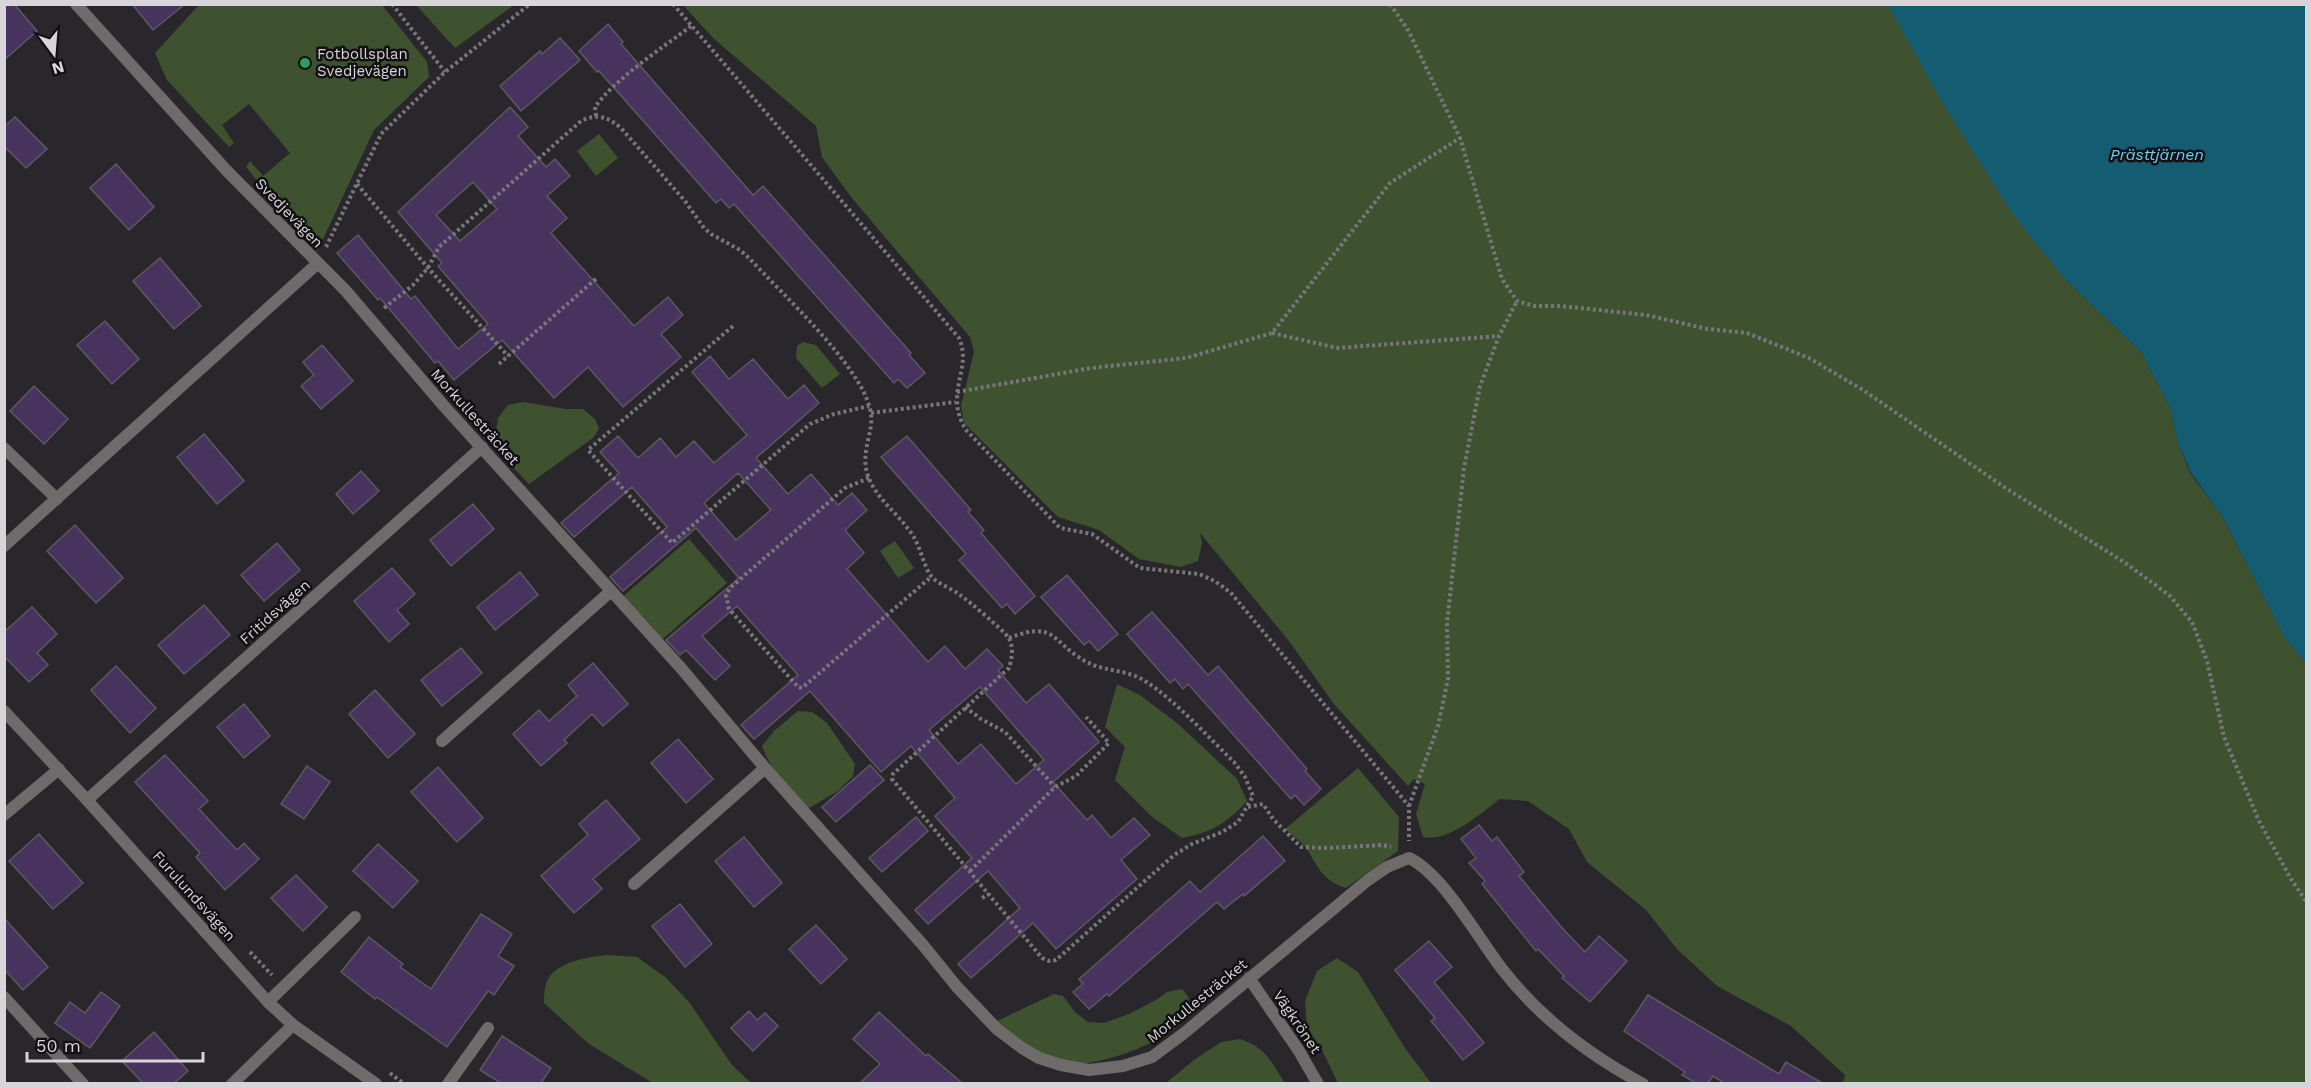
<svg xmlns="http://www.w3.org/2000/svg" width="2311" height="1088" font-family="'Work Sans',sans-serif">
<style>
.green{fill:#3e522f}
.water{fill:#145c72}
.building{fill:#47335e;stroke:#5c5960;stroke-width:1.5;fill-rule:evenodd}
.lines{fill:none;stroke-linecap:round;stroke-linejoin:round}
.path{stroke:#79767b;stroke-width:4;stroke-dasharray:3 3;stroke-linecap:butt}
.service{stroke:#6f6b6a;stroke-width:12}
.minor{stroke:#6f6b6a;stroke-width:12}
.leisure-dot{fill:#2e9e5b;stroke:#121013;stroke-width:2}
.labels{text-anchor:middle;stroke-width:5;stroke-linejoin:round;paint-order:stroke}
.poi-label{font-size:15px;fill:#d7d5d9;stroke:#121013;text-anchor:start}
.street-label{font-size:15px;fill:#d7d5d9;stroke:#121013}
.water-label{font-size:16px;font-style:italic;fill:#6ccff2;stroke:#121013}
</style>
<rect width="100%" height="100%" fill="#2a272c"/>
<!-- green -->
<g class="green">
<polygon points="199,5 382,5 427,62 429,77 374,130 317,252 246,167 250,161 263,176 290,153 249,104 222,125 234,143 229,147 167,80 155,53"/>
<polygon points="416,5 514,5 455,48"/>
<path d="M683,5H1888L2065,279L2141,352L2170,407L2178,443L2190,473L2222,516L2285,638L2306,663V1083H1843L1845,1075L1791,1026L1717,986L1677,949L1646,910L1587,862L1569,829L1528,801L1500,799C1481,813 1448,843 1423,837L1416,814L1425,784L1414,779L1408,786L1334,704L1289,641L1200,533L1202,543L1198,561L1181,567L1139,559L1099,530L1058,517L964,423L961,406L974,352L970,337L851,197L822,157L816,126L713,38Z"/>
<polygon points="599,134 618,158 596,176 577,151"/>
<polygon points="803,342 816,345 840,374 822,388 796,358 797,346"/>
<polygon points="523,402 566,409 583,409 595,419 599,429 593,438 529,484 510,464 496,432 498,418 508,405"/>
<polygon points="689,539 727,583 658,643 620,599"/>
<polygon points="895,541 914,568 898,578 880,551"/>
<path d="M1117,684L1140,695L1177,723L1237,779L1247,801C1226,824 1212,832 1182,838L1151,816L1115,780L1125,747L1105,727Z"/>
<path d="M798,711L812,712L827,723L855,764L853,776L838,791L809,808C788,790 772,773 762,746L774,731Z"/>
<path d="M1358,768L1399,817L1398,851L1346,888C1321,880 1319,867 1306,848C1301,841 1292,835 1285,829Z"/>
<path d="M607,955L637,957L665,977L689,1002L732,1065L751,1083H653L589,1044L544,1003C544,997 544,990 546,984C552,962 589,957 607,955Z"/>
<polygon points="1337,958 1358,972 1405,1048 1431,1083 1338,1083 1322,1050 1307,1027 1305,1001 1317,971"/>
<path d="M1182,989C1187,995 1192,1001 1190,1010C1183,1037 1098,1068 1072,1063C1063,1062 1053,1061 1045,1057C1029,1051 1010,1033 995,1022L1054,994L1063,996L1075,1012L1088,1022L1104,1023L1129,1014L1156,1000L1167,992Z"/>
<path d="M1240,1039C1267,1048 1270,1061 1285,1083H1166L1194,1060L1221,1042Z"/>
</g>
<!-- water -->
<polygon class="water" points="1888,5 2306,5 2306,663 2285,638 2222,516 2191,473 2178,443 2170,407 2141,352 2065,279 2012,213 1942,102"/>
<!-- building -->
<g class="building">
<polygon points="4,4 14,4 37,31 4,60"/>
<polygon points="132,4 185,4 153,30"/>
<polygon points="608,24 623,42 621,44 753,195 763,186 911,353 909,355 925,373 907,388 898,379 894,383 734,204 729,208 721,199 716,203 599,71 597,72 579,51"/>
<polygon points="560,38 580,60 521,111 500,86 540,51 542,54"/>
<path d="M510,107L528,127L518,136L546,167L555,159L570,176L547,196L567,218L551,233L634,326L668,297L683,315L661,334L681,357L623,407L588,367L554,398L502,340L454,380L438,361L435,363L380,298L378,300L337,253L358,235L411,299L415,296L458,349L488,324L438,266L442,263L398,212ZM473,182L497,209L460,241L436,215Z"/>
<polygon points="15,117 47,149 26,168 4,146 4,127"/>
<polygon points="116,164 154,207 129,230 90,188"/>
<polygon points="160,258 201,306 174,329 133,281"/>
<polygon points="105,321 139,359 112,384 77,345"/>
<polygon points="322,345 353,381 321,409 301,386 314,375 303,362"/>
<path d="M710,356L729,379L753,359L788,399L804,385L819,403L756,458L788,494L811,474L838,505L852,493L867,510L845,530L864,553L847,569L928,662L945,646L965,669L987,649L1003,666L998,670L1026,703L1049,684L1099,742L1053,782L1087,820L1092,815L1111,838L1134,818L1150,835L1121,860L1137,879L1056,949L1033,923L971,978L958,964L1020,908L988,871L928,924L915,910L972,858L935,816L955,798L911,746L881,772L810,691L754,739L741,725L798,675L737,606L702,636L730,666L715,680L686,650L680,655L666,640L739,578L696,528L623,591L610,577L667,527L632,487L574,537L561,523L619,473L600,452L618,436L638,458L660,438L676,457L694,441L714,463L747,435L692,372ZM738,473L771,510L736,540L704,503ZM980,687L1044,760L1016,784L981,744L958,764L929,730Z"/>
<polygon points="34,386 68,419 44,444 10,411"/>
<polygon points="204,434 244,481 217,504 177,457"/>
<polygon points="907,436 971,510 968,512 984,530 981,533 1035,596 1015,614 1007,604 1002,608 959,560 966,554 881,457"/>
<polygon points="361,471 379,491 353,514 336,494"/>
<polygon points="473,504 494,529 451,566 430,540"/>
<polygon points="75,525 123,578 96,603 47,551"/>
<polygon points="277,543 300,570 264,601 241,575"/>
<polygon points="392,568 415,594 397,610 409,624 389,642 354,601"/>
<polygon points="520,572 538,595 495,630 477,607"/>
<polygon points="1067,575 1118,634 1098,651 1089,641 1084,645 1041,597"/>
<polygon points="204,605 230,635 184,674 158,645"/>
<polygon points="32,607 57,634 37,653 48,665 29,682 4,656 4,632"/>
<polygon points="1152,612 1208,675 1218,666 1307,769 1305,771 1321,789 1304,805 1295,795 1291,799 1188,684 1183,689 1175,679 1170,683 1127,634"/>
<polygon points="461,648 482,673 442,706 421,680"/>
<polygon points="593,663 628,704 603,726 592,714 564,740 567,743 541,766 513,734 539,710 549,721 577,696 568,685"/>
<polygon points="116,666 156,708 130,733 91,690"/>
<polygon points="375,690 415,734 388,758 349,714"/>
<polygon points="244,704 270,736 244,758 217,727"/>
<polygon points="678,739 713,779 686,803 651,763"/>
<polygon points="165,755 208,801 199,809 237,850 244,843 259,859 225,890 196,857 200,853 135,782"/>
<polygon points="870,765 884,780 836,822 822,807"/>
<polygon points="307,766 330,782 304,819 281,804"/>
<polygon points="438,767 483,818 457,842 411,792"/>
<polygon points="606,800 640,839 593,879 602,889 574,913 541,876 588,835 579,824"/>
<polygon points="916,817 928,831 882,872 869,858"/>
<polygon points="1479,825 1492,841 1497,837 1524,872 1519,876 1563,929 1585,952 1599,936 1627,961 1590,1002 1562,978 1564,976 1538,949 1536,951 1482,884 1485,881 1469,863 1476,858 1461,839"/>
<polygon points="39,834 83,883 53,909 9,861"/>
<polygon points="1263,836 1285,861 1244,896 1243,894 1224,909 1217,902 1109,996 1107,994 1089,1009 1073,992 1083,984 1079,979 1190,881 1200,892"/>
<polygon points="744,837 782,883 754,907 715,861"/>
<polygon points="378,844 418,881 393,908 353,871"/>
<polygon points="296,875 327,907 303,931 271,898"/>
<polygon points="680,904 712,944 685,967 652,926"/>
<polygon points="481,914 512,934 498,956 514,966 494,995 488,991 447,1047 377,997 375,999 341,972 369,937 403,964 400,967 431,989"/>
<polygon points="4,918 48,967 23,990 4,969"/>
<polygon points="816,925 847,959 821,984 789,949"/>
<polygon points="1429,941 1452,967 1434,982 1484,1043 1463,1060 1431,1021 1435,1018 1395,970"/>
<polygon points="101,992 120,1006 90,1048 55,1023 70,1002 85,1013"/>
<polygon points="1648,995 1779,1074 1786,1062 1822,1083 1724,1083 1713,1076 1708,1083 1696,1083 1682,1075 1685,1072 1624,1031"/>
<polygon points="749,1011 757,1020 765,1013 778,1026 753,1051 731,1028"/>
<polygon points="879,1012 926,1056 928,1054 962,1083 860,1083 880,1064 853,1039"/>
<polygon points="154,1032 188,1071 174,1083 143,1083 122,1061"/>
<polygon points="502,1036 551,1068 541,1083 501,1083 480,1070"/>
</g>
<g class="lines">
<!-- path -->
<g class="path">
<polyline points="392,4 445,72"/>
<path d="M673,4L959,338C973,370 943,392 966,430L1060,528L1092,534L1140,568L1199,574L1215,581L1231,593L1409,806V841"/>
<polyline points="1390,4 1408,30 1460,138 1502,279 1517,301 1534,306 1560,306 1646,315 1708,329 1747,333 1809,358 1863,390 2007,489 2124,562 2169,595 2192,622 2207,661 2224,737 2259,821 2291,879 2306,901"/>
<path d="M596,116L595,107C616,78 661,49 691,26"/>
<polyline points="357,184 428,268 508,356"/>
<polyline points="326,247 381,134 445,72 530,4"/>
<path d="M384,308L413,285L428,268L439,247L581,121C597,113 608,117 621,128L685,201L704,228L711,234L740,250L749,258C782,294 860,365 870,409C876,431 859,450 868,476C876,498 896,512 909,530C919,542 921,557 928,571C933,583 950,587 960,595C970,602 1002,629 1008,637C1014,645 1012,659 1009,668L893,774L892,779L1042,958L1049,961L1056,960L1174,855L1192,844L1222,832L1238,822L1253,796L1245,777L1234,762C1207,736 1176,701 1145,681C1126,669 1104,672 1085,661C1050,641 1056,620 1009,638"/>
<polyline points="733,326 588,450 672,543 810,424 834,414 869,406"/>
<polyline points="1272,333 1337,348 1499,336"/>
<polyline points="499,364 597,278"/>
<polyline points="957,392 1091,368 1186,358 1272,333 1390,183 1460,138"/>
<polyline points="871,413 955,402"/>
<polyline points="869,478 845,488 730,588 726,595 729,609 798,687 802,688 931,577"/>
<polyline points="965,707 981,719 1005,732 1055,787"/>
<polyline points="1409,806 1438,726 1448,679 1447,623 1464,468 1480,386 1499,336 1517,301"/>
<polyline points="1248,807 1263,804 1273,819 1301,847 1328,848 1383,845 1391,847"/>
<polyline points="970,871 1055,787 1076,776 1109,743 1086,717"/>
<polyline points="982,898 989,894"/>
<polyline points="250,952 272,975"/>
<polyline points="390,1073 404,1084"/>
</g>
<!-- service -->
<g class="service">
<polyline points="442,741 611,591"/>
<polyline points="4,815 59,769"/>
<polyline points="634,884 765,768"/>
<polyline points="268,1002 355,917"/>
<polyline points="448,1084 488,1028"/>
</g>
<!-- minor -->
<g class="minor">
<path d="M76,4L227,171L346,291L443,405L681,668L765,768L923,945L957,987L997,1029L1022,1048L1039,1058L1061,1065L1089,1070L1123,1066L1152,1057L1183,1034L1368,880L1387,867L1409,858C1443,874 1478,938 1502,969C1540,1018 1589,1055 1643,1084"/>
<polyline points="4,448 57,499"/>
<polyline points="4,546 317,264"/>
<polyline points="4,711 87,800 268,1002 293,1025 376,1084"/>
<polyline points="87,800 482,447"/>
<polyline points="1249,978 1299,1051 1318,1084"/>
<polyline points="4,997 83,1084"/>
<polyline points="232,1084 293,1025"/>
</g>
</g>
<!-- markers -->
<circle class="leisure-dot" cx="305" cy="63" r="6"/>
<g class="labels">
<!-- poi labels -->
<g class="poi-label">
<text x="317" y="59">Fotbollsplan<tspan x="317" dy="17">Svedjevägen</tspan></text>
</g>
<!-- street labels -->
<g class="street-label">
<text transform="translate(289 213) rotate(46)" y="5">Svedjevägen</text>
<text transform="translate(475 417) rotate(48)" y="5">Morkullesträcket</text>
<text transform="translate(275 612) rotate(-42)" y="5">Fritidsvägen</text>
<text transform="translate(194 896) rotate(48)" y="5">Furulundsvägen</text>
<text transform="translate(1197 1001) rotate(-39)" y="5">Morkullesträcket</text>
<text transform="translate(1297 1022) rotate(56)" y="5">Vägkrönet</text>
</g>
<!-- water labels -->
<g class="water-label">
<text x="2157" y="160">Prästtjärnen</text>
</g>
</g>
<!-- border -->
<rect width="2311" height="1088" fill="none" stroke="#d7d5d9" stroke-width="12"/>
<!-- north arrow -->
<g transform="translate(54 54) rotate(164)" stroke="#121013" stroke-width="4.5" paint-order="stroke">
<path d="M0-4.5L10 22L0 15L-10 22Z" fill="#d7d5d9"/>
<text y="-9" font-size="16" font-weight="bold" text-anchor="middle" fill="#d7d5d9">N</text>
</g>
<!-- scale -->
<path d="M27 1052v9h176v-9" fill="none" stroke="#d7d5d9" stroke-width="3"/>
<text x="36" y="1052" font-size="18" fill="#d7d5d9" stroke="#121013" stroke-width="4.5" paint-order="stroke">50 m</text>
</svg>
